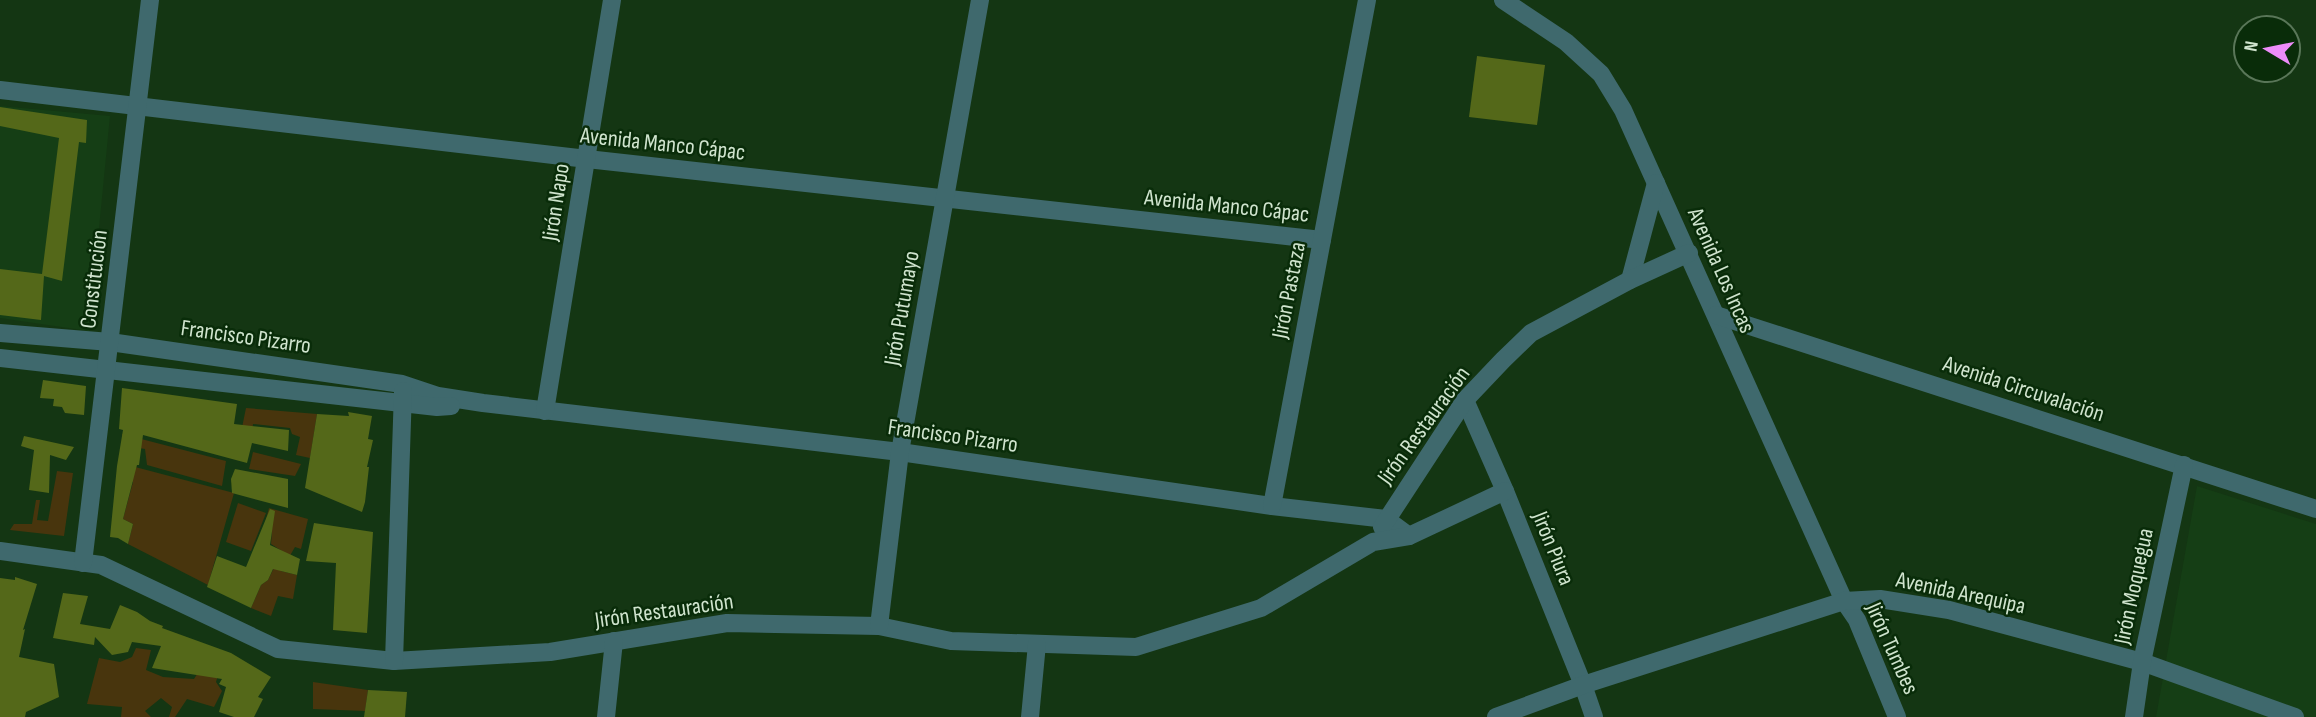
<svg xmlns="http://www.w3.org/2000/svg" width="2316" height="717" font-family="'Sofia Sans Condensed',sans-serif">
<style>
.built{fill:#153e15}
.green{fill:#48350d}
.building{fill:#546819}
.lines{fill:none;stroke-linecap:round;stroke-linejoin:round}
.minor{stroke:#3f696d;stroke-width:18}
.labels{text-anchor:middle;stroke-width:5;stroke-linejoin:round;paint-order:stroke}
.street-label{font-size:23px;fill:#d0e4ce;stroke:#092c09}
</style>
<rect width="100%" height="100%" fill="#143613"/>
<!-- built -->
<g class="built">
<polygon points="0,106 110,116 89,331 0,318"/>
<polygon points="2197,486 2316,524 2316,717 2156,717"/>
</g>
<!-- green -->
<g class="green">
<polygon points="246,408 317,414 310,458 296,455 300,437 292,434 290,428 253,424 250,446 238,447"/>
<polygon points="122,434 226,461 222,486 147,465 145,449 122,445"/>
<polygon points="253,452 301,464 295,476 249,469"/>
<polygon points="120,463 234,493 208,585 128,544 133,524 123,519 133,482 116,477"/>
<polygon points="57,471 73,473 64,536 10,530 14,524 32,524 36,500 40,500 37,520 48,521"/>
<polygon points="238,503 266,513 251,551 226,542"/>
<polygon points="269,508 308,519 301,549 295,547 281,571 297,575 293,599 278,596 271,616 251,608 261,585 268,580 282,551 271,544 272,531 265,523"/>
<polygon points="136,648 151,650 146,670 163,677 194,679 206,660 218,675 216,682 222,691 214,707 187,699 175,717 169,717 172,707 161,698 145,711 151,717 121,717 122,707 87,704 99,658 120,662 132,657"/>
<polygon points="313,682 368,690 365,711 313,709"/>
</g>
<!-- building -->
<g class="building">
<polygon points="1477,56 1545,65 1537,125 1469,117"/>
<polygon points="0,107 87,120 86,143 79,142 62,281 44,276 41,320 0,315 0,269 42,274 59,138 0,126"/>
<polygon points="43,380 86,386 84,415 65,413 62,407 53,406 54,399 40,398"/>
<polygon points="122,388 237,404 234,424 289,430 288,451 252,443 247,463 143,435 139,465 137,465 123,519 133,524 128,544 118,538 110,537 117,466 123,430 119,429"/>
<polygon points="348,412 372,416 368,439 373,440 367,467 369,467 365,502 362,512 305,488 317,414 349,416"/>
<polygon points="24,436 74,447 66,460 50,455 49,493 29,490 34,450 21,446"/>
<polygon points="235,469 288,479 288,508 232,493 231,479"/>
<polygon points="270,509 275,511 270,545 300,559 297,575 273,569 268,580 261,585 251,608 207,587 217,556 246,567"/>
<polygon points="314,523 373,532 367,633 333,630 336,563 306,561"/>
<polygon points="15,577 37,584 23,630 25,629 19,657 54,664 59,697 26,712 25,717 0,717 0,578 15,580"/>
<polygon points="63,593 88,596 80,624 110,629 120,605 137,612 150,621 163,626 162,628 231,653 271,677 258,697 263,699 254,717 234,717 219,712 226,687 219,684 222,679 152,668 161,646 132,642 128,652 112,655 95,637 94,645 53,638"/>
<polygon points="368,690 407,692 405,717 364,717"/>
</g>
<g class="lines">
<!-- minor -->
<g class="minor">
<polyline points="1503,0 1566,42 1601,74 1623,110 1844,601 1857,620 1897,717"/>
<polyline points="0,90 587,159 1322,240"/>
<polyline points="1630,280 1656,183"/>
<polyline points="1716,315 2316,509"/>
<polyline points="0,333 110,342 402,384 438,396 483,403 900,452 1272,506 1386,519 1409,536"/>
<polyline points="0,358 437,407 451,406"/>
<polyline points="1465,400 1505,491 1583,685 1594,717"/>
<polyline points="545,411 612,0"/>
<polyline points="1272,506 1367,0"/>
<polyline points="1382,527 1465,400 1503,360 1531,333 1630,280 1689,253"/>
<polyline points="0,551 101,565 278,649 394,661 550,652 727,623 879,626 951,641 1136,647 1261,608 1373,542 1409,536 1505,491"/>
<polyline points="83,563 150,0"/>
<polyline points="879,626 900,452 980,0"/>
<polyline points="394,661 403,391"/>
<polyline points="606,717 614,641"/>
<polyline points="1030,717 1037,644"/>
<polyline points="1496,717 1583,685 1844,601 1880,599 1949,610 2142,662 2295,717"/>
<polyline points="2134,717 2142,662 2184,465"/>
</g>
</g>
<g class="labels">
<!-- street labels -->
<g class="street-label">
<text transform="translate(663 143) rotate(6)" y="8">Avenida Manco Cápac</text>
<text transform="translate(555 202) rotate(-81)" y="8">Jirón Napo</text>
<text transform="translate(1227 205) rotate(6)" y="8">Avenida Manco Cápac</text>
<text transform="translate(1722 270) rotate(66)" y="8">Avenida Los Incas</text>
<text transform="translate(93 279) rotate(-83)" y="8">Constitución</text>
<text transform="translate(1288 290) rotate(-79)" y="8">Jirón Pastaza</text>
<text transform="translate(901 308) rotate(-80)" y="8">Jirón Putumayo</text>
<text transform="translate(246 336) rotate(8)" y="8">Francisco Pizarro</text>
<text transform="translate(2024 388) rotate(18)" y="8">Avenida Circuvalación</text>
<text transform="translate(1423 425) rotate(-54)" y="8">Jirón Restauración</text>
<text transform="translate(953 435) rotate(8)" y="8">Francisco Pizarro</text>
<text transform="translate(1554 548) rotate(68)" y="8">Jirón Piura</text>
<text transform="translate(2133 586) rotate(-78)" y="8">Jirón Moquegua</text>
<text transform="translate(1961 592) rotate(12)" y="8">Avenida Arequipa</text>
<text transform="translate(664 610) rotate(-8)" y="8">Jirón Restauración</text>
<text transform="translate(1893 648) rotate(66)" y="8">Jirón Tumbes</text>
</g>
</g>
<!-- north arrow -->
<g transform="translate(2267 49) rotate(280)"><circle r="33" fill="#092c09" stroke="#597658" stroke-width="2"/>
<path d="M0-5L12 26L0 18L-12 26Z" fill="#ed8cf9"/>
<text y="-10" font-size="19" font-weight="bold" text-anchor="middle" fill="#d0e4ce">N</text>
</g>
</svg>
